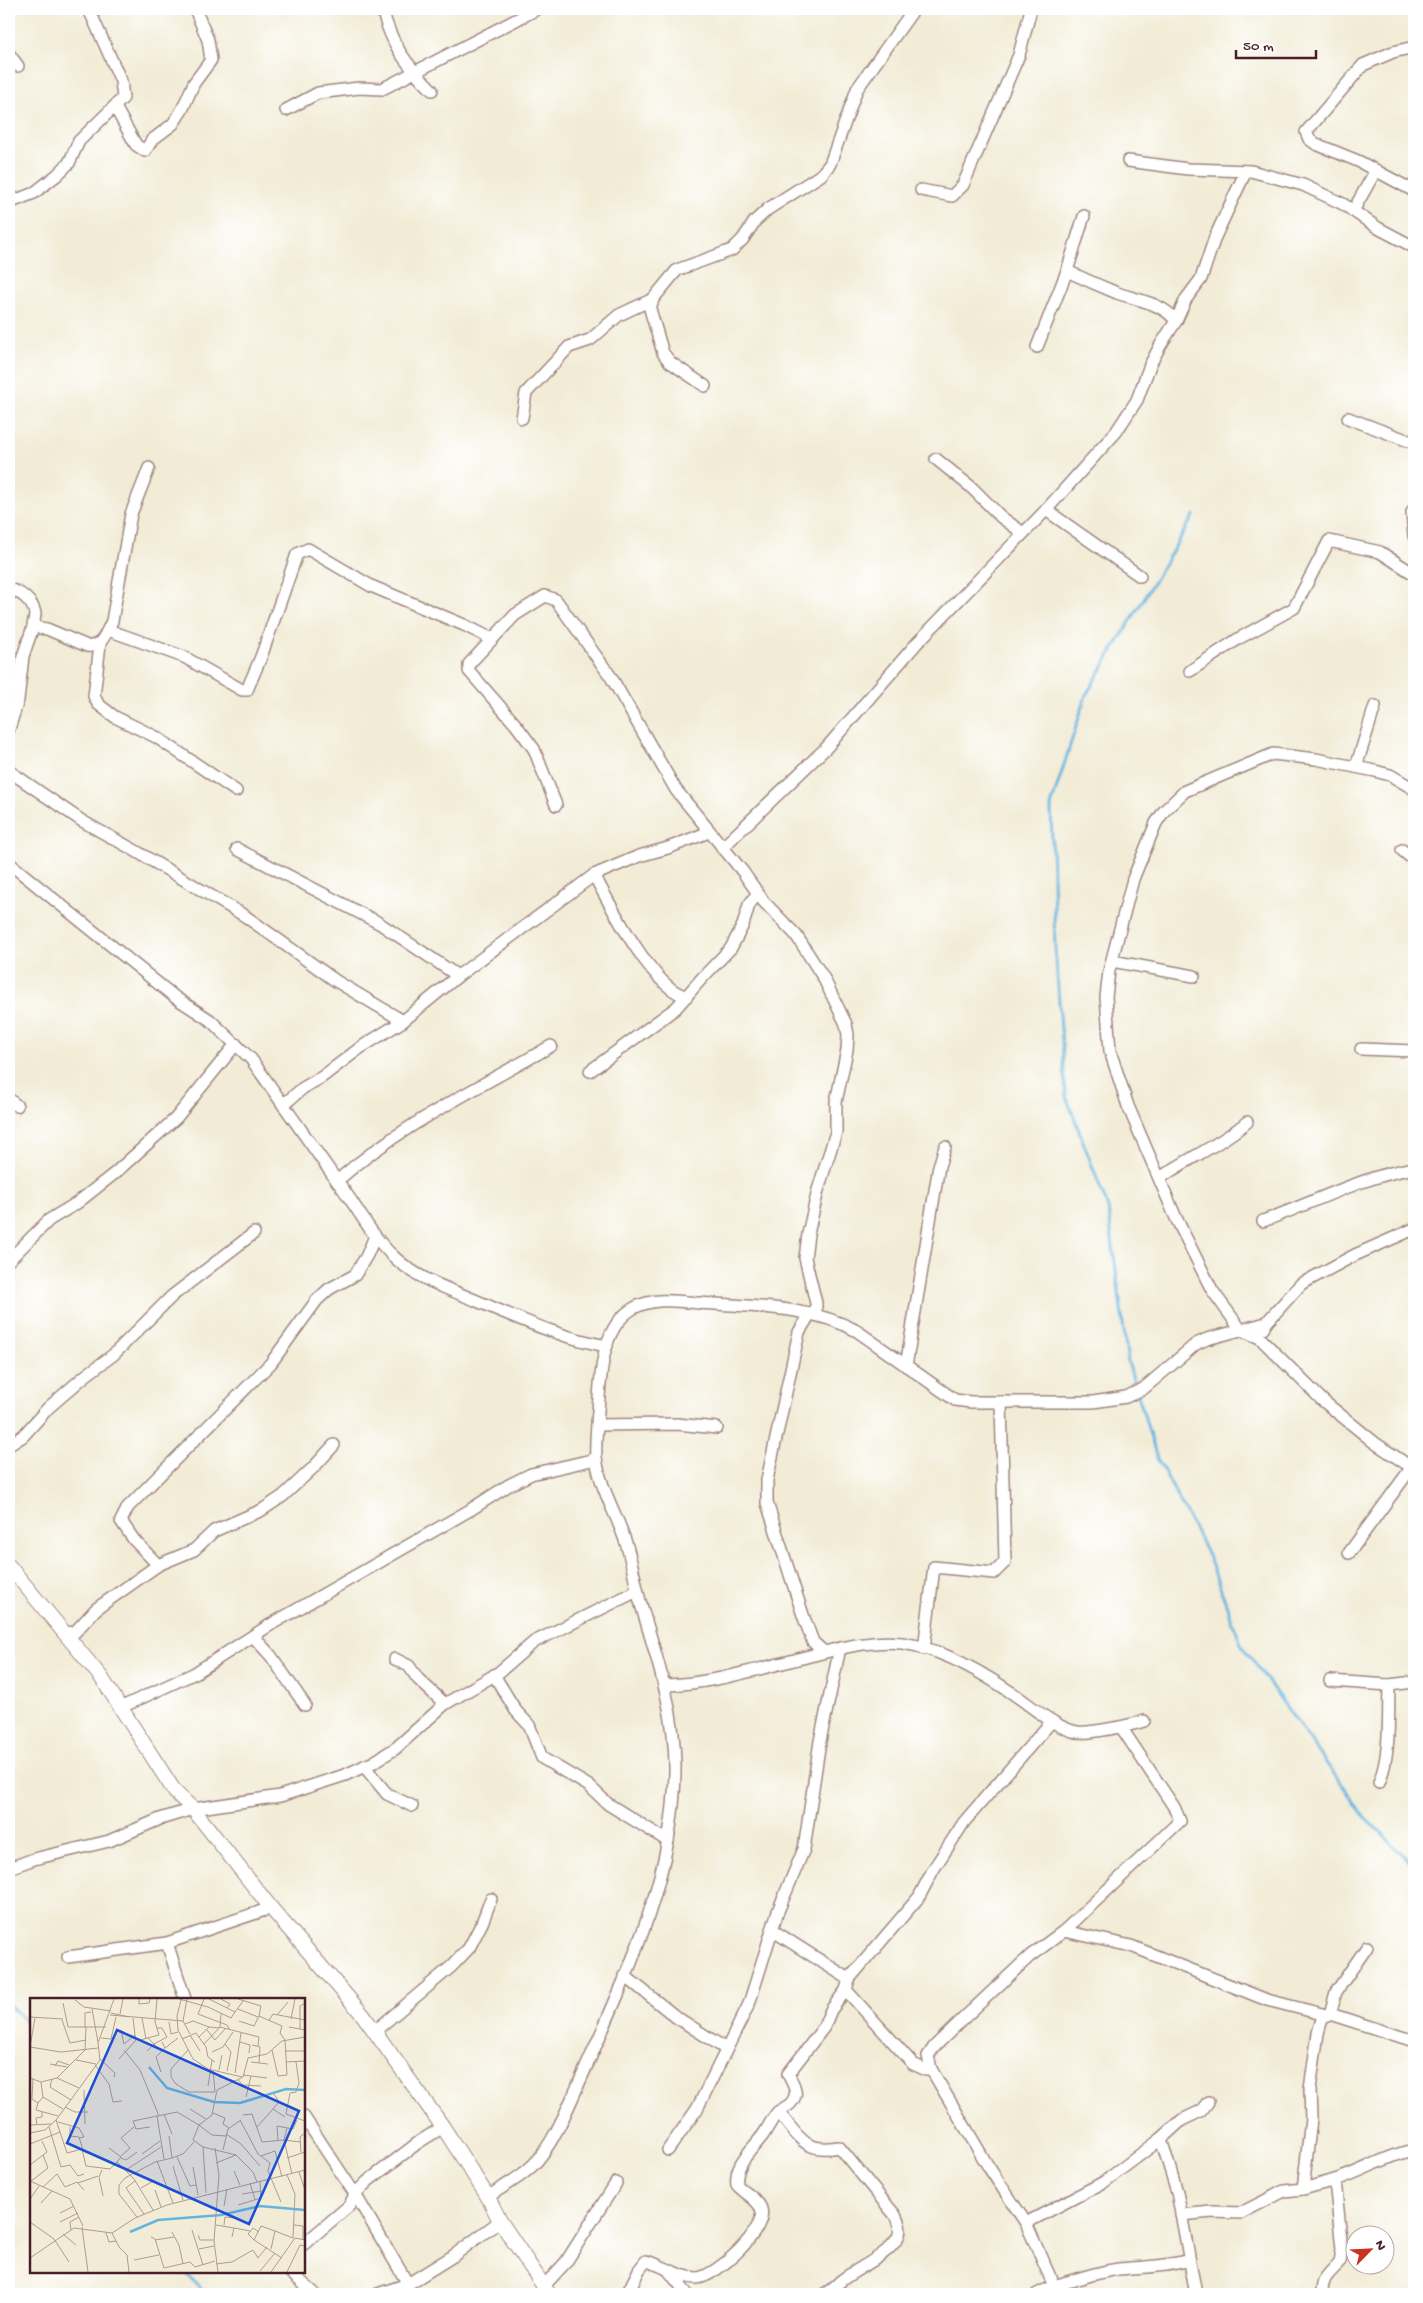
<svg xmlns="http://www.w3.org/2000/svg" width="1423" height="2303" font-family="'Gochi Hand',sans-serif">
<style>
.lines{fill:none;stroke-linecap:round;stroke-linejoin:round}
.stream{stroke:#65b4df;stroke-width:3}
.minor-casing{stroke:#9e8680;stroke-width:14}
.tertiary-casing{stroke:#9e8680;stroke-width:16}
.minor{stroke:#fff;stroke-width:11}
.tertiary{stroke:#fff;stroke-width:14}
.inset-river{fill:none;stroke:#65b4df;stroke-width:2.5}
.inset-road{fill:none;stroke:#af9a92;stroke-width:1}
.view{fill:#1d4ed8;fill-opacity:0.15;stroke:#1d4ed8;stroke-width:2.5}
.inset-edge{fill:none;stroke:#4a1f2b;stroke-width:2.5}
</style>
<rect width="100%" height="100%" fill="#fff"/>
<filter id="ink" filterUnits="userSpaceOnUse"><feTurbulence type="fractalNoise" baseFrequency=".02" numOctaves="2"/><feDisplacementMap in="SourceGraphic" scale="10" xChannelSelector="R" yChannelSelector="G"/><feConvolveMatrix kernelMatrix="1 2 1 2 8 2 1 2 1" color-interpolation-filters="sRGB"/></filter>
<filter id="wash" filterUnits="userSpaceOnUse"><feTurbulence type="fractalNoise" baseFrequency=".0096" numOctaves="4" result="noise"/><feDisplacementMap in="SourceGraphic" scale="20" xChannelSelector="R" yChannelSelector="G"/><feGaussianBlur stdDeviation="1.12" result="paint"/><feColorMatrix in="noise" values="0 0 0 0 0 0 0 0 0 0 0 0 0 0 0 0 0 1.4 0 .05"/><feComposite in="paint" operator="in"/></filter>
<g filter="url(#wash)">
<rect width="100%" height="100%" fill="#f2ecd6"/>
<g class="lines">
<!-- stream -->
<g class="stream">
<polyline points="1136,1389 1128,1362 1108,1208 1066,1096 1055,948 1051,806 1086,695 1194,515"/>
<polyline points="1138,1395 1157,1458 1208,1555 1241,1644 1365,1817 1414,1866"/>
<polyline points="9,2005 31,2026"/>
<polyline points="185,2272 206,2294"/>
</g>
</g>
</g>
<g filter="url(#ink)">
<g class="lines">
<defs>
<g id="minor">
<path d="M382,9C392,46 405,63 432,90"/>
<polyline points="1414,47 1393,52 1363,65 1306,132 1309,139 1316,144 1358,161 1414,191"/>
<polyline points="9,54 18,66"/>
<polyline points="115,107 136,145 145,151 152,140 173,124 182,110 194,83 211,60 208,40 195,9"/>
<polyline points="286,110 318,93 359,88 382,89 537,9"/>
<polyline points="1128,161 1188,169 1251,171 1303,185 1343,204 1378,228 1414,247"/>
<polyline points="921,190 952,196 963,185 1019,55 1031,9"/>
<polyline points="9,203 34,193 57,175 69,163 79,141 123,98 121,81 91,14 92,9"/>
<polyline points="1353,211 1376,170"/>
<path d="M1067,271C1084,279 1100,286 1117,293C1137,300 1163,303 1176,321"/>
<polyline points="1037,347 1067,271 1084,216"/>
<polyline points="705,386 670,362 663,353 650,309 653,299 677,270 732,250 743,239 755,221 768,209 821,175 830,164 857,89 914,9"/>
<polyline points="522,418 526,393 569,347 590,340 619,315 653,299"/>
<polyline points="1348,418 1414,443"/>
<polyline points="936,459 971,487 1001,517 1023,533"/>
<polyline points="1414,509 1412,512 1414,536"/>
<polyline points="1046,510 1140,576"/>
<path d="M9,590C20,590 34,603 35,614C35,618 33,623 33,627"/>
<polyline points="108,630 184,657 242,690 247,690 261,657 297,554 308,549 371,586 464,625 492,639"/>
<polyline points="100,644 94,696 98,704 115,717 156,737 236,791"/>
<polyline points="1190,671 1238,639 1294,608 1329,541 1380,552 1414,574"/>
<path d="M9,729L18,700L23,656L33,627L47,629L87,646C102,648 106,633 112,621L131,514L149,468"/>
<polyline points="1356,767 1375,706"/>
<polyline points="9,771 82,821 134,850 245,916 336,981 403,1021"/>
<polyline points="556,805 534,749 516,725 469,671 469,664 515,615 545,596 556,600 611,677 676,790 743,872 764,902 796,935 823,977 846,1024 848,1035 847,1050 836,1102 836,1132 818,1190 808,1234 805,1258 816,1303 816,1315"/>
<polyline points="722,848 827,747 917,643 1046,510 1116,432 1137,400 1150,365 1160,346 1176,321 1186,299 1201,279 1215,237 1246,171"/>
<polyline points="237,849 379,923 458,976"/>
<polyline points="1402,850 1414,860"/>
<polyline points="9,863 176,998 210,1020 251,1059 337,1181"/>
<path d="M594,875C609,903 655,993 687,996"/>
<polyline points="1112,961 1194,976"/>
<path d="M551,1046C479,1088 400,1125 337,1181C357,1206 370,1235 394,1257C417,1279 449,1289 477,1301C520,1319 561,1338 607,1346"/>
<polyline points="1361,1049 1414,1051"/>
<polyline points="590,1071 676,1008 703,977 731,948 743,925 749,905 757,894"/>
<polyline points="9,1099 17,1106"/>
<polyline points="283,1105 303,1088 322,1077 360,1048 403,1021 458,976 594,875 639,856 668,848 709,832"/>
<path d="M1160,1178C1189,1158 1220,1145 1247,1122"/>
<path d="M1263,1221C1313,1203 1361,1177 1414,1168"/>
<polyline points="9,1260 49,1220 77,1203 115,1173 176,1118 236,1044"/>
<polyline points="810,1314 799,1332 767,1480 767,1503 803,1615 813,1642 824,1652"/>
<polyline points="1266,1323 1241,1330 1212,1290 1176,1218 1128,1106 1110,1051 1106,997 1109,971 1133,879 1156,823 1164,811 1185,791 1273,754 1316,759 1375,771 1390,775 1414,789"/>
<polyline points="1263,1329 1266,1323 1301,1284 1355,1255 1414,1229"/>
<polyline points="906,1366 939,1166 945,1147"/>
<polyline points="597,1425 677,1424 717,1428"/>
<polyline points="9,1445 23,1436 48,1408 85,1376 113,1355 172,1296 254,1233"/>
<polyline points="1349,1553 1412,1467"/>
<polyline points="158,1565 134,1540 121,1521 128,1507 271,1363 317,1300 329,1289 355,1275 367,1255 375,1236"/>
<polyline points="65,1633 75,1632 96,1609 158,1565 194,1550 214,1531 262,1510 283,1496 314,1467 334,1445"/>
<polyline points="253,1636 271,1656 305,1705"/>
<polyline points="924,1649 934,1567 994,1573 1005,1562 1001,1402"/>
<polyline points="395,1659 409,1666 418,1679 445,1704"/>
<polyline points="494,1675 516,1711 529,1725 542,1758 589,1786 608,1804 668,1841"/>
<polyline points="1330,1681 1389,1685 1414,1682"/>
<path d="M664,1685C711,1684 757,1669 802,1658C833,1650 869,1639 902,1643C940,1648 978,1670 1009,1691C1027,1702 1056,1729 1077,1732C1090,1734 1131,1725 1144,1721"/>
<polyline points="122,1707 195,1673 270,1625 470,1510 509,1485 531,1474 596,1459"/>
<polyline points="364,1766 387,1794 412,1806"/>
<path d="M1379,1783C1391,1753 1388,1717 1389,1685"/>
<polyline points="9,1868 34,1859 109,1841 160,1819 193,1809 280,1796 345,1775 374,1762 396,1748 445,1704 498,1673 534,1642 637,1591"/>
<polyline points="772,1930 849,1979"/>
<polyline points="1064,1931 1131,1946 1267,2000 1326,2015"/>
<polyline points="167,1943 185,1999"/>
<polyline points="68,1957 167,1943 271,1908"/>
<polyline points="625,1976 676,2017 726,2049"/>
<polyline points="846,1990 913,2064 926,2070 931,2069"/>
<polyline points="1330,2014 1336,1992 1367,1947"/>
<polyline points="375,2031 452,1966 469,1948 482,1923 491,1899"/>
<path d="M778,2112C800,2137 803,2153 839,2147L895,2215C898,2222 902,2228 898,2237C888,2256 859,2267 842,2280C836,2285 832,2290 824,2294"/>
<polyline points="304,2117 355,2194 408,2284"/>
<polyline points="1161,2139 1182,2120 1201,2111 1208,2102"/>
<polyline points="668,2150 697,2109 749,2004 778,1911 804,1849 820,1741 840,1648"/>
<polyline points="1303,2189 1311,2119 1310,2089 1318,2033 1322,2019 1330,2014 1414,2041"/>
<path d="M488,2197C502,2187 520,2178 532,2166C553,2147 572,2098 584,2072C626,1977 674,1877 675,1771C676,1712 656,1656 640,1601C635,1582 632,1562 626,1543C617,1515 600,1488 596,1458C595,1443 597,1426 598,1411C601,1376 600,1327 634,1308C653,1297 678,1301 699,1303C751,1307 810,1305 857,1331L955,1400L971,1402H1093L1126,1397L1143,1389L1196,1344L1207,1339L1241,1330L1260,1338L1322,1400L1375,1443L1414,1469"/>
<polyline points="1181,2215 1212,2212 1241,2213 1284,2191 1303,2189 1335,2180"/>
<polyline points="1026,2223 1104,2182 1161,2139 1177,2192 1196,2294"/>
<polyline points="304,2244 350,2205 355,2194 368,2181 419,2142 443,2127"/>
<polyline points="669,2271 687,2294"/>
<polyline points="290,2272 315,2294"/>
<polyline points="543,2287 566,2262 616,2183"/>
<polyline points="378,2294 408,2284 453,2256 500,2221"/>
<path d="M627,2294L639,2270L646,2261C664,2265 678,2278 697,2278C716,2277 768,2229 761,2209C758,2199 744,2193 737,2185C734,2164 751,2151 763,2135C768,2128 772,2118 778,2112C784,2107 792,2106 795,2096C797,2089 791,2080 788,2074L824,2027L831,2010L846,1990L849,1979L919,1897L933,1870L964,1822L1052,1721"/>
<polyline points="1037,2294 1054,2286 1026,2223 988,2166 931,2069 928,2056 934,2047 965,2017 1030,1956 1064,1931 1180,1821 1174,1807 1121,1727"/>
<path d="M1059,2294L1054,2286C1075,2280 1096,2272 1119,2269C1142,2267 1166,2267 1189,2260"/>
<path d="M1322,2294C1322,2277 1329,2274 1340,2262L1342,2250L1335,2180C1362,2172 1387,2155 1414,2150"/>
</g>
<polyline id="tertiary" points="9,1566 101,1677 175,1792 193,1809 271,1908 363,2015 443,2127 488,2197 500,2221 549,2294"/>
</defs>
<!-- minor casing -->
<use href="#minor" class="minor-casing"/>
<!-- tertiary casing -->
<use href="#tertiary" class="tertiary-casing"/>
<!-- minor -->
<use href="#minor" class="minor"/>
<!-- tertiary -->
<use href="#tertiary" class="tertiary"/>
</g>
</g>
<!-- overview -->
<g transform="translate(30 1998)">
<rect width="275" height="275" fill="#f2ecd6"/>
<path class="inset-river" d="M119,69L137,90L184,104L210,105L256,91L275,92M100,234L128,222L191,217L230,208L275,212"/>
<path class="inset-road" d="M109,1V6L119,5L120,1M149,1L178,9L201,20L205,14M157,1L153,23L160,36M174,1L168,16L197,27L200,32M179,1L205,14L213,3M191,1L200,6L197,10M208,1L231,8L229,18L252,28L250,35L255,42L257,77L248,78L242,52M45,2L54,9L81,13M151,2L147,18L148,32L163,61L178,71L212,79M33,5L38,29H76M62,11L68,44M208,11L228,19M81,15L99,19M90,16L93,1M80,17L153,23M247,17L258,4M0,19L33,21M112,20L116,41M261,21L265,1M32,22L40,45L56,42M239,22L243,16L275,22M209,23L224,28L229,18M139,24L141,36L148,34M155,26L163,23L179,29M55,29V15L61,14M190,29L229,39L228,48M259,29L275,32M127,30H132L137,39L124,46L132,53M270,31V8L275,5M91,32L94,46L105,37L103,20M177,32L185,42L196,30M160,37L170,53M169,39L179,29L189,30M71,40L81,41L86,19M152,41L166,35L176,49L178,59L185,64M110,42L129,37L125,24L127,1M210,44L220,47L219,55M174,46L190,29L191,16M195,46L201,54L197,73M222,47L230,49L229,65M0,49L31,54L68,50M0,49L5,20M135,50L148,40M94,52L110,72L129,118M158,52L141,71V79L146,86L159,94H185L183,72M117,53L124,46L118,40M255,53H275M182,54L193,49L203,34M70,61L85,75L84,79M89,61L106,42L105,37M46,62L66,66M221,64L238,66M256,64L275,63M266,64L269,85L266,94L260,95L256,116L275,123M20,66L37,69M65,67L79,86L83,104L92,103M25,68L28,63L39,67M189,72L192,57M131,74L126,59L135,50L132,44M205,75L211,35M213,77L237,80M189,79L205,83M0,80L11,84L27,80L55,52L56,29M3,80L2,101L8,105L13,99M27,80L49,90M22,81L20,89L41,102M208,82L213,87L231,88M11,84L13,99L33,111M178,88L182,62M54,92L55,126M187,92L182,117L169,127L163,142L173,149L206,157L223,174L227,184M187,92L213,79L218,60L237,56L252,43L275,39M244,96L249,104L243,111L255,119M216,99L221,78M8,105L6,112L28,118M35,109L45,114H58M160,111L176,121M183,115L195,120L193,126L199,130M134,116L142,136M213,117L222,116L232,144L254,142L262,176M127,118L134,161M26,122L37,155L52,151L56,168L80,171L87,164M210,122L228,156L240,165L238,173L251,204M28,124L49,130L54,139L49,140M0,127L21,126M7,127L6,120L12,119V114M169,127L182,137L196,138M19,129L31,169L40,167L48,178L54,176M40,129V138L49,139L53,152M120,129L106,131L103,123L147,114L169,127M227,129L243,111M257,130L254,142L270,144M0,135L15,132L26,122L70,62L68,45L84,1M196,136L211,146L230,168M139,138L142,160L153,156L164,144M248,142L247,128L263,131L267,122M0,146L30,134M173,149L176,195M79,150L91,159L87,164L104,181L123,212M185,150L189,177L184,243L188,274M193,152L198,131L211,122M271,154L270,139L275,135M112,156L130,143M231,158L245,153L252,179M90,159L100,150L91,140L104,129M147,159L160,188L166,187M91,160L96,162L107,154M257,160L275,154M127,163L143,205M186,165L206,157M0,167L17,154L12,143M143,168L153,202M163,169L168,197M72,172L69,179L73,198M96,172L131,149M204,173L210,187M269,174L275,192M257,177L265,196L263,240M0,183L40,201L53,228M105,183L96,190L114,216M0,184L18,170L13,157M48,185L68,178M220,185L225,202M13,189L27,176L35,189L47,184L54,192M111,190L125,182M125,192L131,209M212,196L232,193M0,201L9,188M11,205L22,193M208,207L231,200L230,184M194,208L197,191M30,215L44,208M107,219L89,196V187L95,180L125,164L142,160M0,224L24,241L39,264M30,224L48,215M186,227L204,230L202,239M194,227L195,219L206,220M264,227L273,228V242M52,229L58,274M204,230L220,233M41,232L40,224L49,219M162,232L173,267M245,233L263,240M142,234L149,247L153,266M76,235L79,244L86,243M82,235L89,249L97,257L99,274M33,236L46,247M168,237L170,242H184M121,239L125,241L134,270L160,264L165,269L185,263M125,242L144,239M224,242L218,236L223,230L229,234M169,251L184,248M241,251L245,233L231,228L224,242L252,260M0,260L44,230L82,235L105,220L137,207L275,172M104,262L129,257M186,266L202,264L223,252L228,260L237,249M230,273L245,255M241,274L265,240L275,242M257,274L270,247L275,248"/>
<path class="view" d="M87,32L269,113L219,226L37,145Z"/>
<rect width="275" height="275" class="inset-edge"/>
</g>
<!-- margin -->
<rect width="1423" height="2303" fill="none" stroke="#fff" stroke-width="30"/>
<!-- north arrow -->
<g transform="translate(1370 2250) rotate(66)"><circle r="24" fill="#ffffff" stroke="#b7a5aa"/>
<path d="M0-4L9 19L0 12L-9 19Z" fill="#c8321e"/>
<text y="-8" font-size="14" font-weight="bold" text-anchor="middle" fill="#4a1f2b">N</text>
</g>
<!-- scale -->
<path d="M1236 50v8h80v-8" fill="none" stroke="#4a1f2b" stroke-width="2.5"/>
<text x="1243" y="50" font-size="15" fill="#4a1f2b" stroke="#ffffff" stroke-width="4" paint-order="stroke">50 m</text>
</svg>
